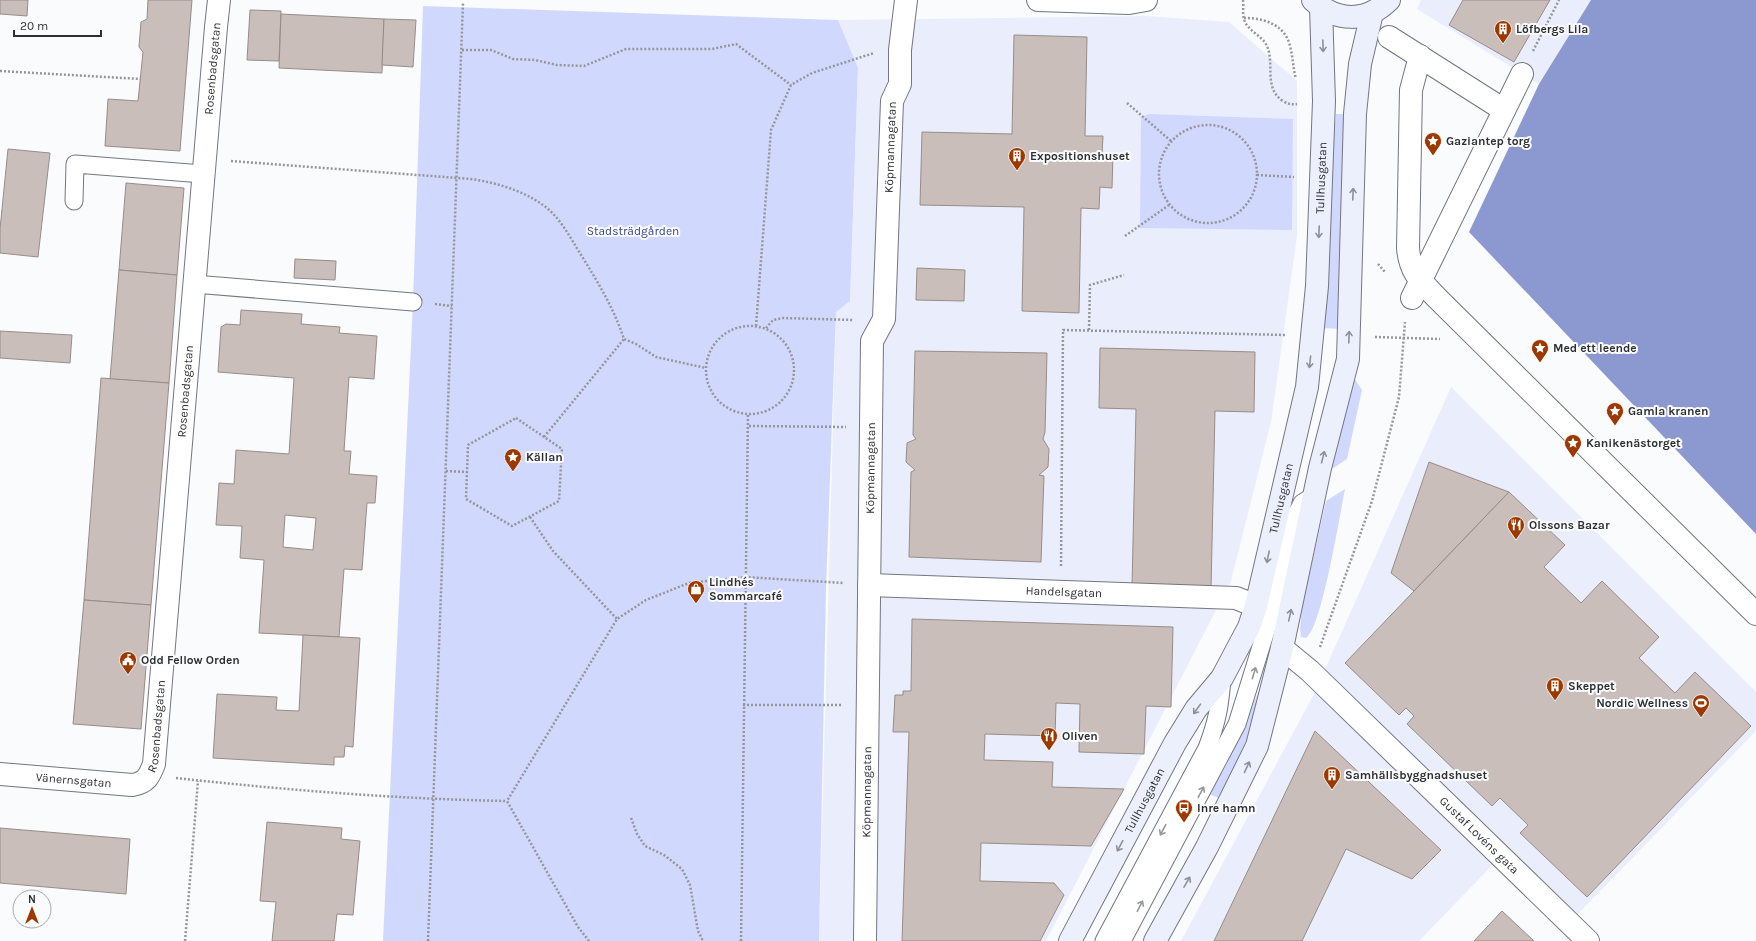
<svg xmlns="http://www.w3.org/2000/svg" width="1756" height="941" font-family="Karla,sans-serif">
<style>
.built{fill:#eaeefc}
.green{fill:#d0d9fd}
.water{fill:#8b99d0}
.building{fill:#cabeba;stroke:#978c88;fill-rule:evenodd}
.lines{fill:none;stroke-linecap:round;stroke-linejoin:round}
.lane-casing{stroke:#747680;stroke-width:19}
.street-casing{stroke:#747680;stroke-width:24}
.secondary-casing{stroke:#747680;stroke-width:24}
.path{stroke:#959699;stroke-width:2.5;stroke-dasharray:2 2;stroke-linecap:butt}
.lane{stroke:#fff;stroke-width:17}
.street{stroke:#fff;stroke-width:22}
.secondary{stroke:#ecf0fd;stroke-width:22}
.oneway{stroke:#8d9098}
.oneway2{stroke:#969799}
.labels{text-anchor:middle;stroke-width:4;stroke-linejoin:round;paint-order:stroke}
.poi-label{font-size:12px;font-weight:bold;fill:#2e2f33;stroke:#fafbfd;text-anchor:start}
.street-label{font-size:12px;fill:#2e2f33;stroke:#fafbfd}
.park-label{font-size:12px;fill:#3b468a;stroke:#fafbfd}
</style>
<rect width="100%" height="100%" fill="#fafbfd"/>
<!-- built -->
<g class="built">
<polygon points="1421,0 1591,0 1539,84 1417,9"/>
<polygon points="1147,16 1229,22 1297,81 1297,236 1271,422 1231,581 1046,941 819,941 836,312 850,300 858,69 838,20"/>
<polygon points="1451,387 1756,692 1756,731 1575,917 1509,848 1419,941 1181,941 1314,694"/>
</g>
<!-- green -->
<g class="green">
<polygon points="423,6 838,20 858,68 850,301 836,312 826,588 819,941 383,941 413,302"/>
<polygon points="1149,114 1293,119 1292,230 1140,228 1141,117"/>
<polygon points="1336,114 1348,114 1340,329 1322,328 1332,155"/>
<polygon points="1352,375 1362,390 1347,459 1332,469"/>
<path d="M1345,489C1340,513 1322,628 1306,638L1301,637L1300,628L1302,607L1326,501Z"/>
<polygon points="1261,686 1249,738 1223,800 1209,794 1226,766"/>
</g>
<!-- water -->
<polygon class="water" points="1591,0 1756,0 1756,534 1469,232 1539,84"/>
<!-- building -->
<g class="building">
<polygon points="0,0 28,0 27,16 0,14"/>
<polygon points="148,0 192,0 180,151 105,146 108,99 138,101 143,52 139,47 141,22 147,19"/>
<polygon points="1463,0 1550,0 1514,62 1449,25"/>
<polygon points="250,10 281,11 279,61 247,60"/>
<polygon points="281,14 384,19 382,73 279,68"/>
<polygon points="384,19 416,20 413,67 382,65"/>
<polygon points="1014,35 1087,37 1085,136 1103,136 1102,155 1113,155 1112,188 1100,187 1099,209 1081,208 1079,313 1022,311 1024,207 920,205 922,132 1012,134"/>
<polygon points="8,149 50,153 38,257 0,253 0,229"/>
<polygon points="126,183 184,188 177,275 119,270"/>
<polygon points="295,259 336,261 335,280 294,278"/>
<polygon points="917,268 965,270 964,301 916,300"/>
<polygon points="119,270 177,275 169,383 110,379"/>
<path d="M241,310L302,314L301,324L340,327L339,333L377,336L374,379L349,377L344,451H351L349,474L377,476L375,503H367L362,570L344,569L339,637L259,633L264,560L240,558L242,526L216,525L219,483L234,484L236,450L289,454L294,378L218,372L221,327L226,324L240,325ZM285,515L316,518L313,550L283,547Z"/>
<polygon points="0,331 72,335 70,363 0,358"/>
<polygon points="1100,348 1255,352 1254,412 1215,411 1211,589 1132,587 1136,409 1099,408"/>
<polygon points="915,351 1047,353 1045,432 1043,439 1049,449 1048,467 1039,475 1044,476 1041,562 909,557 911,472 915,470 906,462 907,443 916,439 913,435"/>
<polygon points="101,378 169,383 151,605 84,600"/>
<polygon points="1429,462 1509,492 1414,591 1391,573"/>
<polygon points="1509,492 1565,545 1544,567 1581,603 1602,581 1659,637 1639,658 1675,693 1695,672 1751,726 1587,897 1520,833 1528,825 1500,798 1492,806 1407,724 1414,716 1406,708 1399,715 1345,663"/>
<polygon points="84,600 151,605 141,729 73,724"/>
<polygon points="912,619 1173,627 1171,707 1146,706 1144,754 1079,752 1080,704 1056,703 1055,736 985,734 984,760 1053,762 1052,787 1124,789 1091,846 981,843 980,881 1054,883 1064,895 1040,941 902,941 909,732 893,732 895,695 903,695 903,691 911,691"/>
<polygon points="303,635 360,638 353,747 345,746 344,757 334,757 334,765 213,758 217,694 277,697 276,710 299,711"/>
<polygon points="1315,731 1441,850 1412,879 1346,849 1302,941 1214,941"/>
<polygon points="267,822 342,828 341,839 360,841 353,915 337,914 334,941 272,941 276,902 260,901"/>
<polygon points="0,828 130,839 126,894 0,883"/>
<polygon points="1502,911 1534,941 1474,941"/>
</g>
<g class="lines">
<defs>
<g id="lane">
<polyline points="74,201 75,164 203,174"/>
<polyline points="194,284 413,302"/>
<path d="M1104,941L1207,748C1217,722 1220,706 1222,678"/>
<polyline points="1122,941 1237,724 1268,624 1292,523 1302,503 1315,495"/>
</g>
<g id="street">
<polyline points="1038,0 1129,3 1146,0"/>
<polyline points="1389,37 1504,110"/>
<path d="M1420,56L1411,90L1408,248C1410,273 1421,281 1438,299L1756,614"/>
<polyline points="1412,298 1522,74"/>
<path id="s1" d="M869,585L1236,598L1256,606"/>
<path id="s2" d="M1282,648L1310,671L1588,941"/>
<path id="s3" d="M0,774L132,785C146,783 149,777 154,764L216,27L219,0"/>
<path id="s4" d="M865,941L872,341L884,319L892,101L900,84V50L906,0"/>
</g>
<g id="secondary">
<path d="M1313,0C1336,22 1366,23 1389,0"/>
<path id="s5" d="M1070,941L1175,743L1196,709L1222,678L1249,627L1256,606L1307,387L1317,286L1324,101L1321,7"/>
<polyline points="1155,941 1207,847 1257,746 1282,648 1320,468 1348,359 1355,114 1360,64 1372,13"/>
</g>
</defs>
<!-- lane casing -->
<use href="#lane" class="lane-casing"/>
<!-- street casing -->
<use href="#street" class="street-casing"/>
<!-- secondary casing -->
<use href="#secondary" class="secondary-casing"/>
<!-- path -->
<g class="path">
<path d="M1243,0C1244,6 1242,13 1244,19C1247,31 1262,35 1267,46C1275,64 1263,88 1283,101C1288,104 1291,105 1297,104"/>
<path d="M1244,18C1263,18 1285,24 1290,46C1293,57 1293,68 1296,79"/>
<polyline points="462,50 491,50 513,59 535,60 557,65 584,66 626,49 712,49 736,44 791,85"/>
<polyline points="1533,51 1559,0"/>
<polyline points="0,71 141,79"/>
<polyline points="1127,103 1171,141"/>
<circle cx="1208" cy="174" r="49"/>
<path d="M231,161L471,179C498,183 525,191 547,208C560,219 569,235 578,250C596,279 613,306 624,339L636,344L656,357L706,368"/>
<polyline points="1257,175 1294,177"/>
<polyline points="1125,236 1169,205"/>
<polyline points="1378,264 1385,272"/>
<polyline points="435,304 452,306"/>
<circle cx="750" cy="370" r="44"/>
<polyline points="756,326 771,130 791,85 812,73 874,53"/>
<polyline points="766,328 773,320 783,318 854,320"/>
<polyline points="1089,330 1090,285 1124,275"/>
<polyline points="1375,337 1440,339"/>
<polygon points="516,418 562,449 559,501 512,526 466,499 468,445"/>
<polyline points="749,426 846,427"/>
<polyline points="544,437 624,339"/>
<polyline points="446,471 467,472"/>
<polyline points="530,517 553,551 617,619"/>
<polyline points="1061,566 1063,330 1286,335"/>
<polyline points="1320,647 1372,501 1399,397 1405,322"/>
<polyline points="743,705 841,705"/>
<path d="M176,778C286,790 396,799 507,801"/>
<polyline points="631,818 637,834 645,846 664,855 682,869 690,885 698,931 703,941"/>
<polyline points="185,941 198,781"/>
<polyline points="428,941 463,3"/>
<polyline points="589,941 578,927 507,801 617,619 646,600 689,583 746,577 843,583"/>
<polyline points="741,941 748,414"/>
</g>
<!-- lane -->
<use href="#lane" class="lane"/>
<!-- street -->
<use href="#street" class="street"/>
<!-- secondary -->
<use href="#secondary" class="secondary"/>
</g>
<!-- one-way arrows -->
<defs><path id="oneway-shaft" d="M-6 0H5M1.5-3L5.5 0L1.5 3" fill="none" stroke-width="1.6" stroke-linecap="round" stroke-linejoin="round"/></defs>
<g class="oneway">
<use href="#oneway-shaft" transform="translate(1323 46) rotate(88)"/>
<use href="#oneway-shaft" transform="translate(1353 194) rotate(-88)"/>
<use href="#oneway-shaft" transform="translate(1319 232) rotate(92)"/>
<use href="#oneway-shaft" transform="translate(1349 337) rotate(-88)"/>
<use href="#oneway-shaft" transform="translate(1310 362) rotate(96)"/>
<use href="#oneway-shaft" transform="translate(1323 457) rotate(-76)"/>
<use href="#oneway-shaft" transform="translate(1268 557) rotate(101)"/>
<use href="#oneway-shaft" transform="translate(1290 615) rotate(-78)"/>
<use href="#oneway-shaft" transform="translate(1197 709) rotate(126)"/>
<use href="#oneway-shaft" transform="translate(1247 767) rotate(-65)"/>
<use href="#oneway-shaft" transform="translate(1120 846) rotate(118)"/>
<use href="#oneway-shaft" transform="translate(1187 882) rotate(-60)"/>
</g>
<g class="oneway2">
<use href="#oneway-shaft" transform="translate(1254 673) rotate(-73)"/>
<use href="#oneway-shaft" transform="translate(1201 792) rotate(-62)"/>
<use href="#oneway-shaft" transform="translate(1163 830) rotate(118)"/>
<use href="#oneway-shaft" transform="translate(1140 906) rotate(-63)"/>
</g>
<!-- icons -->
<defs>
<symbol id="building-pin" viewBox="-11 -11 22 30"><path d="M0 17L-7.5 6A9.5 9.5 0 1 1 7.5 6Z" fill="#9c3900" stroke="#fafbfd"/><path d="M-4-6H4V6H1V3H-1V6H-4ZM-2.5-4.3h1.7v1.8h-1.7ZM.8-4.3h1.7v1.8H.8ZM-2.5-1h1.7V.8h-1.7ZM.8-1h1.7V.8H.8Z" fill="#fff"/></symbol>
<symbol id="sight-pin" viewBox="-11 -11 22 30"><path d="M0 17L-7.5 6A9.5 9.5 0 1 1 7.5 6Z" fill="#9c3900" stroke="#fafbfd"/><path d="M0-6L1.8-2.2L6-1.7L2.9 1.2L3.7 5.4L0 3.3L-3.7 5.4L-2.9 1.2L-6-1.7L-1.8-2.2Z" fill="#fff"/></symbol>
<symbol id="restaurant-pin" viewBox="-11 -11 22 30"><path d="M0 17L-7.5 6A9.5 9.5 0 1 1 7.5 6Z" fill="#9c3900" stroke="#fafbfd"/><path d="M-5-6h1v4h1v-4h1v4h1v-4h1v5L-1.5 .5V6h-2V.5L-5-1ZM5-6V6H3V1.5H1.5Q1.5-4 5-6Z" fill="#fff"/></symbol>
<symbol id="shop-pin" viewBox="-11 -11 22 30"><path d="M0 17L-7.5 6A9.5 9.5 0 1 1 7.5 6Z" fill="#9c3900" stroke="#fafbfd"/><path d="M-5-2.5h2.3a2.7 3.5 0 0 1 5.4 0H5L5.5 6h-11ZM-1.5-2.5h3a1.5 2.3 0 0 0-3 0Z" fill="#fff"/></symbol>
<symbol id="civic-pin" viewBox="-11 -11 22 30"><path d="M0 17L-7.5 6A9.5 9.5 0 1 1 7.5 6Z" fill="#9c3900" stroke="#fafbfd"/><path d="M-.6-6.5H3V-4.5H.6V-3L4-1V1h2V6H-6V1h2V-1L-.6-3ZM-1.2 2.5V6h2.4V2.5Z" fill="#fff"/></symbol>
<symbol id="stadium-pin" viewBox="-11 -11 22 30"><path d="M0 17L-7.5 6A9.5 9.5 0 1 1 7.5 6Z" fill="#9c3900" stroke="#fafbfd"/><path d="M0-5a6.5 5 0 1 0 0 10a6.5 5 0 1 0 0-10ZM-3.5-1.8h7v3.6h-7Z" fill="#fff"/></symbol>
<symbol id="bus-pin" viewBox="-11 -11 22 30"><path d="M0 17L-7.5 6A9.5 9.5 0 1 1 7.5 6Z" fill="#9c3900" stroke="#fafbfd"/><path d="M-5-6H5V4H4V6H2V4H-2V6H-4V4H-5ZM-3.5-4V0h7V-4ZM-3.5 1.2v1.5H-2V1.2ZM2 1.2v1.5H3.5V1.2Z" fill="#fff"/></symbol>
</defs>
<g fill-rule="evenodd">
<use href="#building-pin" x="1493" y="19" width="20" height="27"/>
<use href="#sight-pin" x="1423" y="131" width="20" height="27"/>
<use href="#building-pin" x="1007" y="146" width="20" height="27"/>
<use href="#sight-pin" x="1530" y="338" width="20" height="27"/>
<use href="#sight-pin" x="1605" y="401" width="20" height="27"/>
<use href="#sight-pin" x="1563" y="433" width="20" height="27"/>
<use href="#sight-pin" x="503" y="447" width="20" height="27"/>
<use href="#restaurant-pin" x="1506" y="515" width="20" height="27"/>
<use href="#shop-pin" x="686" y="579" width="20" height="27"/>
<use href="#civic-pin" x="118" y="650" width="20" height="27"/>
<use href="#building-pin" x="1545" y="676" width="20" height="27"/>
<use href="#stadium-pin" x="1691" y="693" width="20" height="27"/>
<use href="#restaurant-pin" x="1039" y="726" width="20" height="27"/>
<use href="#building-pin" x="1322" y="765" width="20" height="27"/>
<use href="#bus-pin" x="1174" y="798" width="20" height="27"/>
</g>
<g class="labels">
<!-- poi labels -->
<g class="poi-label">
<text x="1516" y="33">Löfbergs Lila</text>
<text x="1446" y="145">Gaziantep torg</text>
<text x="1030" y="160">Expositionshuset</text>
<text x="1553" y="352">Med ett leende</text>
<text x="1628" y="415">Gamla kranen</text>
<text x="1586" y="447">Kanikenästorget</text>
<text x="526" y="461">Källan</text>
<text x="1529" y="529">Olssons Bazar</text>
<text x="709" y="586">Lindhés<tspan x="709" dy="14">Sommarcafé</tspan></text>
<text x="141" y="664">Odd Fellow Orden</text>
<text x="1568" y="690">Skeppet</text>
<text x="1688" y="707" text-anchor="end">Nordic Wellness</text>
<text x="1062" y="740">Oliven</text>
<text x="1345" y="779">Samhällsbyggnadshuset</text>
<text x="1197" y="812">Inre hamn</text>
</g>
<!-- street labels -->
<g class="street-label">
<text dy="4" stroke="none"><textPath href="#s3" startOffset="863">Rosenbadsgatan</textPath></text>
<text dy="4" stroke="none"><textPath href="#s4" startOffset="797">Köpmannagatan</textPath></text>
<text dy="4" stroke="none"><textPath href="#s5" startOffset="819">Tullhusgatan</textPath></text>
<text dy="4" stroke="none"><textPath href="#s3" startOffset="539">Rosenbadsgatan</textPath></text>
<text dy="4" stroke="none"><textPath href="#s4" startOffset="473">Köpmannagatan</textPath></text>
<text dy="4" stroke="none"><textPath href="#s5" startOffset="495">Tullhusgatan</textPath></text>
<text dy="4" stroke="none"><textPath href="#s1" startOffset="195">Handelsgatan</textPath></text>
<text dy="4" stroke="none"><textPath href="#s3" startOffset="203">Rosenbadsgatan</textPath></text>
<text dy="4" stroke="none"><textPath href="#s3" startOffset="74">Vänernsgatan</textPath></text>
<text dy="4" stroke="none"><textPath href="#s4" startOffset="149">Köpmannagatan</textPath></text>
<text dy="4" stroke="none"><textPath href="#s5" startOffset="159">Tullhusgatan</textPath></text>
<text dy="4" stroke="none"><textPath href="#s2" startOffset="272">Gustaf Lovéns gata</textPath></text>
</g>
<!-- park labels -->
<g class="park-label">
<text x="633" y="235">Stadsträdgården</text>
</g>
</g>
<!-- north arrow -->
<g transform="translate(32 909)"><circle r="19" fill="#fafbfd" stroke="#a8a9ac"/>
<path d="M0-3L7 15L0 10L-7 15Z" fill="#9c3900"/>
<text y="-6" font-size="11" font-weight="bold" text-anchor="middle" fill="#2e2f33">N</text>
</g>
<!-- scale -->
<path d="M14 30v6h87v-6" fill="none" stroke="#2e2f33" stroke-width="2"/>
<text x="20" y="30" font-size="12" fill="#2e2f33" stroke="#fafbfd" stroke-width="3" paint-order="stroke">20 m</text>
</svg>
